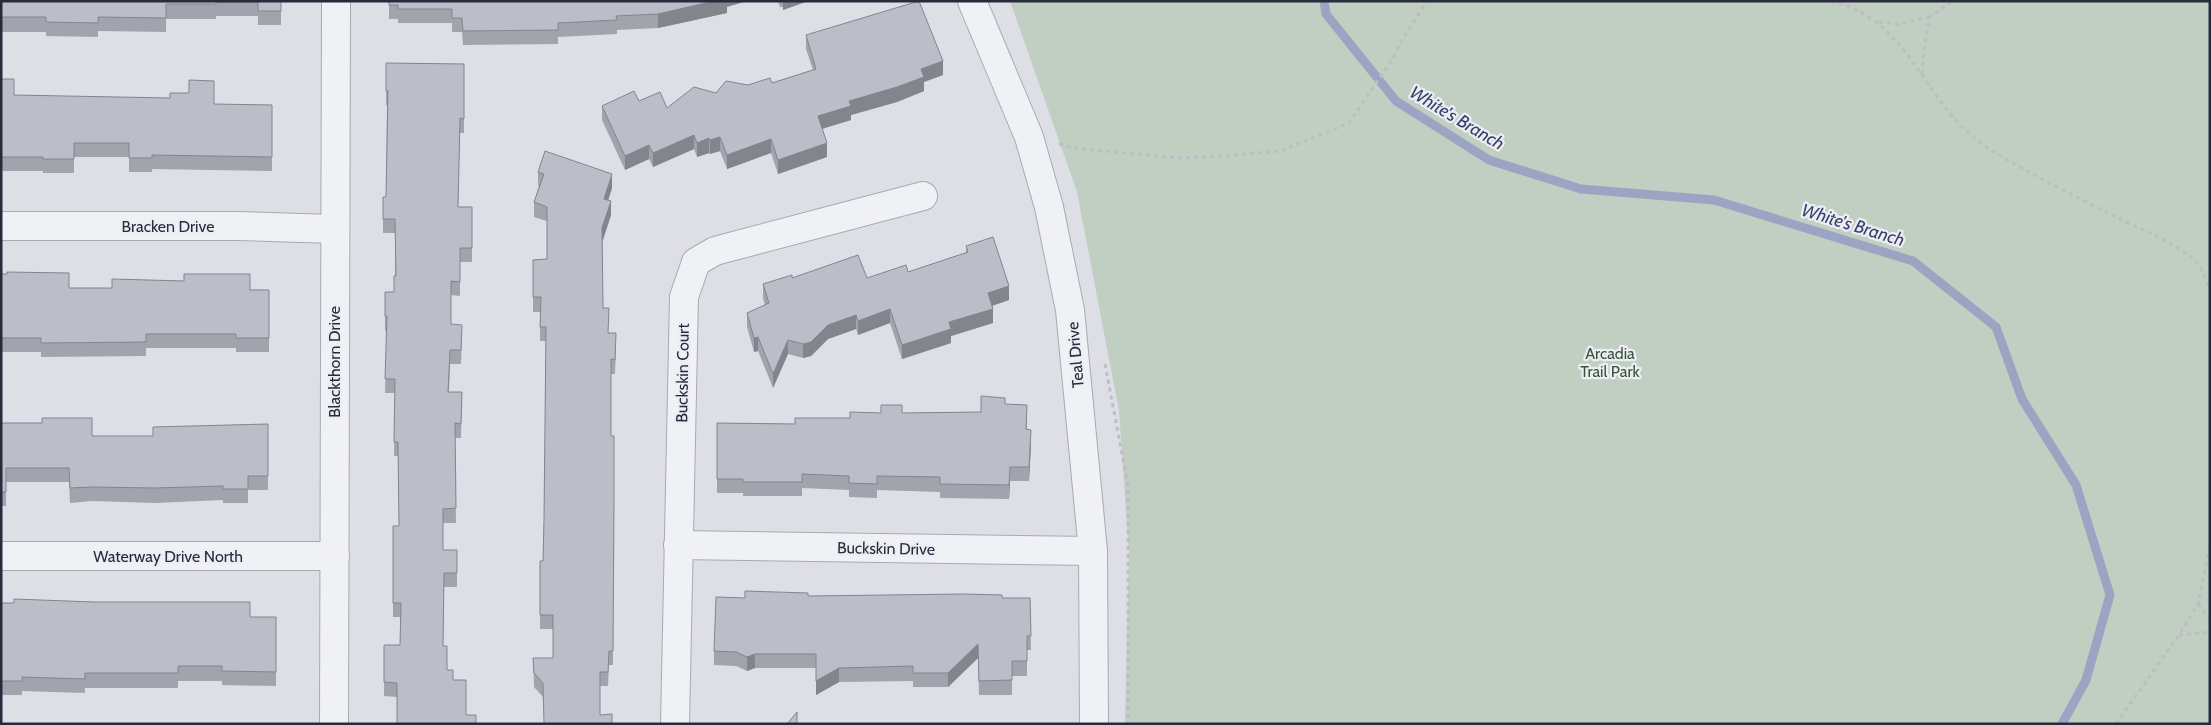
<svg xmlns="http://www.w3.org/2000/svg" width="2211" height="725" font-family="Cabin,sans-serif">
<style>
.green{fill:#c0cfc1}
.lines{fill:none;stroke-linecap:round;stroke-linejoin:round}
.stream{stroke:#9da4c3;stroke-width:9}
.street-casing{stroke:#a8a9b3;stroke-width:30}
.path{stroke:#bcbdc5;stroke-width:3;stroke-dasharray:4 4;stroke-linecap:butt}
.street{stroke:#f0f1f5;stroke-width:28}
.wall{fill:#a2a3ac}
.shaded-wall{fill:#84848c}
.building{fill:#bcbdc8;stroke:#84848c}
.labels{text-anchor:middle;stroke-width:4.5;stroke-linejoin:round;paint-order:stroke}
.street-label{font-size:16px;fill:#292a3b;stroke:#edeef4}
.park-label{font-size:16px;fill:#38553b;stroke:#edeef4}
.water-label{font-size:18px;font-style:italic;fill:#38406b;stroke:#edeef4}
</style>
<rect width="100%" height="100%" fill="#dedfe6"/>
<!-- green -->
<polygon class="green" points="1010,1 2210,1 2210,724 1125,724 1129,552 1119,411 1077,192"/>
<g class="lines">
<!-- stream -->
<polyline class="stream" points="1324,1 1326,14 1396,101 1489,160 1581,189 1714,200 1913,261 1996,327 2022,399 2076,485 2110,595 2086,680 2062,724"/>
<defs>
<g id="street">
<polyline points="972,1 1029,137 1049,207 1070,310 1093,551 1094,724"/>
<polyline points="1,226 238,226 334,229"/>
<polyline points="678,545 1093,551"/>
<polyline points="1,556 335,556"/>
<polyline points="334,724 336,1"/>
<polyline points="675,724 684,297 696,262 715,251 923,196"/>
</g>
</defs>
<!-- street casing -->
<use href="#street" class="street-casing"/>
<!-- path -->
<g class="path">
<path d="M1831,1C1914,21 1922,106 1988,148C2031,175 2079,198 2124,221C2145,231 2177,244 2194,260C2201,266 2206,280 2210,289"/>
<polyline points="1879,22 1898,24 1930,17"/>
<polyline points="1922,74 1924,49 1930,17 1952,1"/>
<polyline points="1059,144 1074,148 1178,158 1223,156 1280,151 1349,123 1392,60 1402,40 1427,1"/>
<polyline points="1105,364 1128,485 1128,724"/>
<polyline points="2198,604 2210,618"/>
<polyline points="2179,635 2210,632"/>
<polyline points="2116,724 2179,635 2198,604 2210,546"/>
</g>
<!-- street -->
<use href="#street" class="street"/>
</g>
<!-- wall -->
<g class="wall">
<polygon points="1,1 281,1 281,25 258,25 258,16 216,16 216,19 166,19 166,32 98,31 98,37 46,36 46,32 1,32"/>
<polygon points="389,1 727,7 727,13 658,28 617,30 617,34 558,37 558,44 463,45 462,32 452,32 452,23 398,23 398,19 389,19"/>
<polygon points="778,1 808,1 783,10 783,7 780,7"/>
<polygon points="806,35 943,75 924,82 924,91 897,102 851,115 851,120 822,129 827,157 778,174 771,153 727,169 720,151 710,154 709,153 697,157 694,149 653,167 649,159 625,170 602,120 602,106 639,101 667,108 716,93 748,85 772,83 813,70 806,49"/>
<polygon points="386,63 464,64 464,133 460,133 458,207 472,207 472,262 460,262 460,296 451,295 451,324 462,339 461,364 450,364 449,392 462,392 461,438 455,438 456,523 443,523 443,550 457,550 457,587 444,587 443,646 447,670 453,680 466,715 476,724 397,697 384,696 384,645 400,645 400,617 393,617 393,526 399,526 398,456 394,456 395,393 385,393 387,331 385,331 385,292 394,292 395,276 395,233 383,233 383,197 386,197 387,105 386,105"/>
<polygon points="1,79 14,95 214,104 272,105 272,171 152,169 152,172 129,172 129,157 74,157 74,173 43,173 43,171 1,171"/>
<polygon points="538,172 612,188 608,200 611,215 602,242 603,308 608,333 616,347 615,374 611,374 611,436 614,436 613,665 609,665 608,686 600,686 600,715 612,724 543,697 534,687 533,658 553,658 553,629 540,629 540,561 543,561 544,520 546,341 540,341 540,312 533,312 533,260 547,259 547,221 534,217 534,202 539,186 538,186"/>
<polygon points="966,246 1009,300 992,306 993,323 951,336 951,343 902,359 890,323 858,335 856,329 828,339 811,356 803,358 788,354 773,388 758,351 754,352 747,327 747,313 765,305 763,298 763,284 792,278 867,278 908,272 966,253"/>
<polygon points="1,274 69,288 269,290 269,352 236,352 236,348 146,348 146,356 41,357 41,352 1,352"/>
<polygon points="1005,404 1027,419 1027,429 1031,444 1029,481 1010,481 1009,499 940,498 940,492 877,490 877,498 849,497 849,490 802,488 802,496 743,496 743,493 717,493 717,423 795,424 902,413 981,412"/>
<polygon points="1,423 92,436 153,436 268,424 268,490 248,490 248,503 223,503 223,500 155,503 92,501 70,503 69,482 6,482 6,506 1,506"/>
<polygon points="808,596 1002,598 1030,598 1031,650 1027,650 1027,676 1012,676 1012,695 979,695 978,658 948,687 913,687 913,681 839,682 816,695 816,668 755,668 747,671 736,666 714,665 714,651 745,598"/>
<polygon points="1,603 250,617 276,617 276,686 222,685 222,681 178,681 178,688 85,688 85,693 22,691 22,695 1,695"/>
</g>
<!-- shaded-wall -->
<g class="shaded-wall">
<polygon points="714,1 747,1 727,7 727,13 658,28 658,14"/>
<polygon points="783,1 808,1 783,10"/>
<polygon points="943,61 943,75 924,82 924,91 897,102 851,115 851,120 818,130 818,116 921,69"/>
<polygon points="694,135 694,149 653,167 653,153"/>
<polygon points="720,137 720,151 710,154 710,140"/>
<polygon points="709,138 709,153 697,157 697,143"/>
<polygon points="771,139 771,153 727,169 727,155"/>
<polygon points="827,143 827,157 778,174 778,160"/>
<polygon points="649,145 649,159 625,170 625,156"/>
<polygon points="612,174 612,188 604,213 604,199"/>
<polygon points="611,201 611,215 602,243 602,228"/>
<polygon points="1009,286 1009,300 988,307 988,293"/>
<polygon points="890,309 890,323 858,335 858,321"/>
<polygon points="993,309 993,323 951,336 951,343 902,359 902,345 949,322"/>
<polygon points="856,315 856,329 828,339 811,356 803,358 803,344 828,325"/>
<polygon points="758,337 758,351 754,352 754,338"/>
<polygon points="788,340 788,354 773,388 773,374"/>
<polygon points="1031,430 1031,444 1029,481 1029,467"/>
<polygon points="1010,467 1010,481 1009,499 1009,485"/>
<polygon points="978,644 978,658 948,687 948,673"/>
<polygon points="755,654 755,668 747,671 747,657"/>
<polygon points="839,668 839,682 816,695 816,681"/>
</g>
<!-- building -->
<g class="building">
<polygon points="1,1 281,1 281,11 258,11 258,2 216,2 216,4 166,4 166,18 98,17 98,23 46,22 46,17 1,17"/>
<polygon points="389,1 714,1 658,14 616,16 617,20 558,23 558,30 463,31 462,18 452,18 452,9 398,9 398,5 389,5"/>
<polygon points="919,1 943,61 921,69 924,77 897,87 849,101 851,106 818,116 827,143 778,160 771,139 727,155 720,137 710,140 709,138 697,143 694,135 653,153 649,145 625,156 602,106 634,91 639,101 660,92 667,108 694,87 716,93 726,81 748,85 770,78 772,83 816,69 806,35"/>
<polygon points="386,63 464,64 464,119 460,118 458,207 472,207 472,248 460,248 460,282 451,281 451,324 462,325 461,350 450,350 448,392 462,392 461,424 455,423 456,508 443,509 443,550 457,550 457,573 444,573 443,646 447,646 447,670 453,670 453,680 466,680 466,715 476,715 476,724 397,724 397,683 384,682 384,645 400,645 401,603 393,603 393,526 399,526 398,442 394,442 395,379 385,379 387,316 385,316 385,292 394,292 394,276 396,276 395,219 383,219 383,197 386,197 388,91 386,91"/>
<polygon points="1,79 14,79 14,95 170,98 170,93 189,93 189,80 214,81 214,104 272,105 272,157 152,155 152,158 129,158 129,143 74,143 74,159 43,159 43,157 1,157"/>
<polygon points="545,151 612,174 604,199 611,201 602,228 603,308 609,308 608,333 616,333 615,360 611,359 611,436 614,436 614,500 613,651 609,651 608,672 600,672 600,715 612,714 612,724 544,724 543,683 534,673 533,658 553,658 553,615 540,615 540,561 543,561 544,520 546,327 540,327 541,297 533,297 533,260 547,259 547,207 534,202 544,174 538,172"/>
<polygon points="993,237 1009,286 988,293 993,309 949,322 951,329 902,345 890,309 858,321 856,315 828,325 811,342 803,344 788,340 773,374 758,337 754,338 747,313 769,303 763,284 792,275 792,278 858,255 867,278 906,265 908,272 968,252 966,246"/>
<polygon points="7,272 69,273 69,288 112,288 112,279 184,281 184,274 250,274 250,290 269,290 269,338 236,338 236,334 146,334 146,342 41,343 41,338 1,338 1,274 7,274"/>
<polygon points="981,396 1005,398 1005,404 1027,405 1026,429 1031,430 1029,467 1010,467 1009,485 940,484 940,477 877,476 877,484 849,483 849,476 802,474 802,482 743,482 743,479 717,479 717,423 795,424 795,418 850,418 850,412 881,413 881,405 902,405 902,413 981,412"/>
<polygon points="42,418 92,418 92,436 153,436 153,427 268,424 268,476 248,476 248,489 223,489 223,486 155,488 92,487 70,488 69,468 6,468 6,492 1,492 1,423 42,423"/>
<polygon points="745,591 808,593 808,596 964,594 1002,595 1002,598 1030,598 1031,636 1027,636 1027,661 1012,661 1012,680 979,681 978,644 948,673 913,673 913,666 839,668 816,681 816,654 755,654 747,657 736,652 714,651 716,597 745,598"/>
<polygon points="14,599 94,602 250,602 250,617 276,617 276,672 222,671 222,666 178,666 178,673 85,673 85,679 22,677 22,681 1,681 1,603 14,603"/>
<polygon points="797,712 797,724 787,724"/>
</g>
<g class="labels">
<!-- street labels -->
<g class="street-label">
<text x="168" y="232">Bracken Drive</text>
<text transform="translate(1075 355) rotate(-95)" y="6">Teal Drive</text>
<text transform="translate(334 362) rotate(-90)" y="6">Blackthorn Drive</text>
<text transform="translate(682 373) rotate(-89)" y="6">Buckskin Court</text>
<text transform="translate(886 548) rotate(1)" y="6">Buckskin Drive</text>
<text x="168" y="562">Waterway Drive North</text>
</g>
<!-- park labels -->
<g class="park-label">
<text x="1610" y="359">Arcadia<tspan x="1610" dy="18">Trail Park</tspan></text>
</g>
<!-- water labels -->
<g class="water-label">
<text transform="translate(1457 118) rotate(31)" y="6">White's Branch</text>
<text transform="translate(1853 225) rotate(17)" y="6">White's Branch</text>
</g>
</g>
<!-- border -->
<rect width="2211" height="725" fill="none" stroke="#292a3b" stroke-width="5"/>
</svg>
